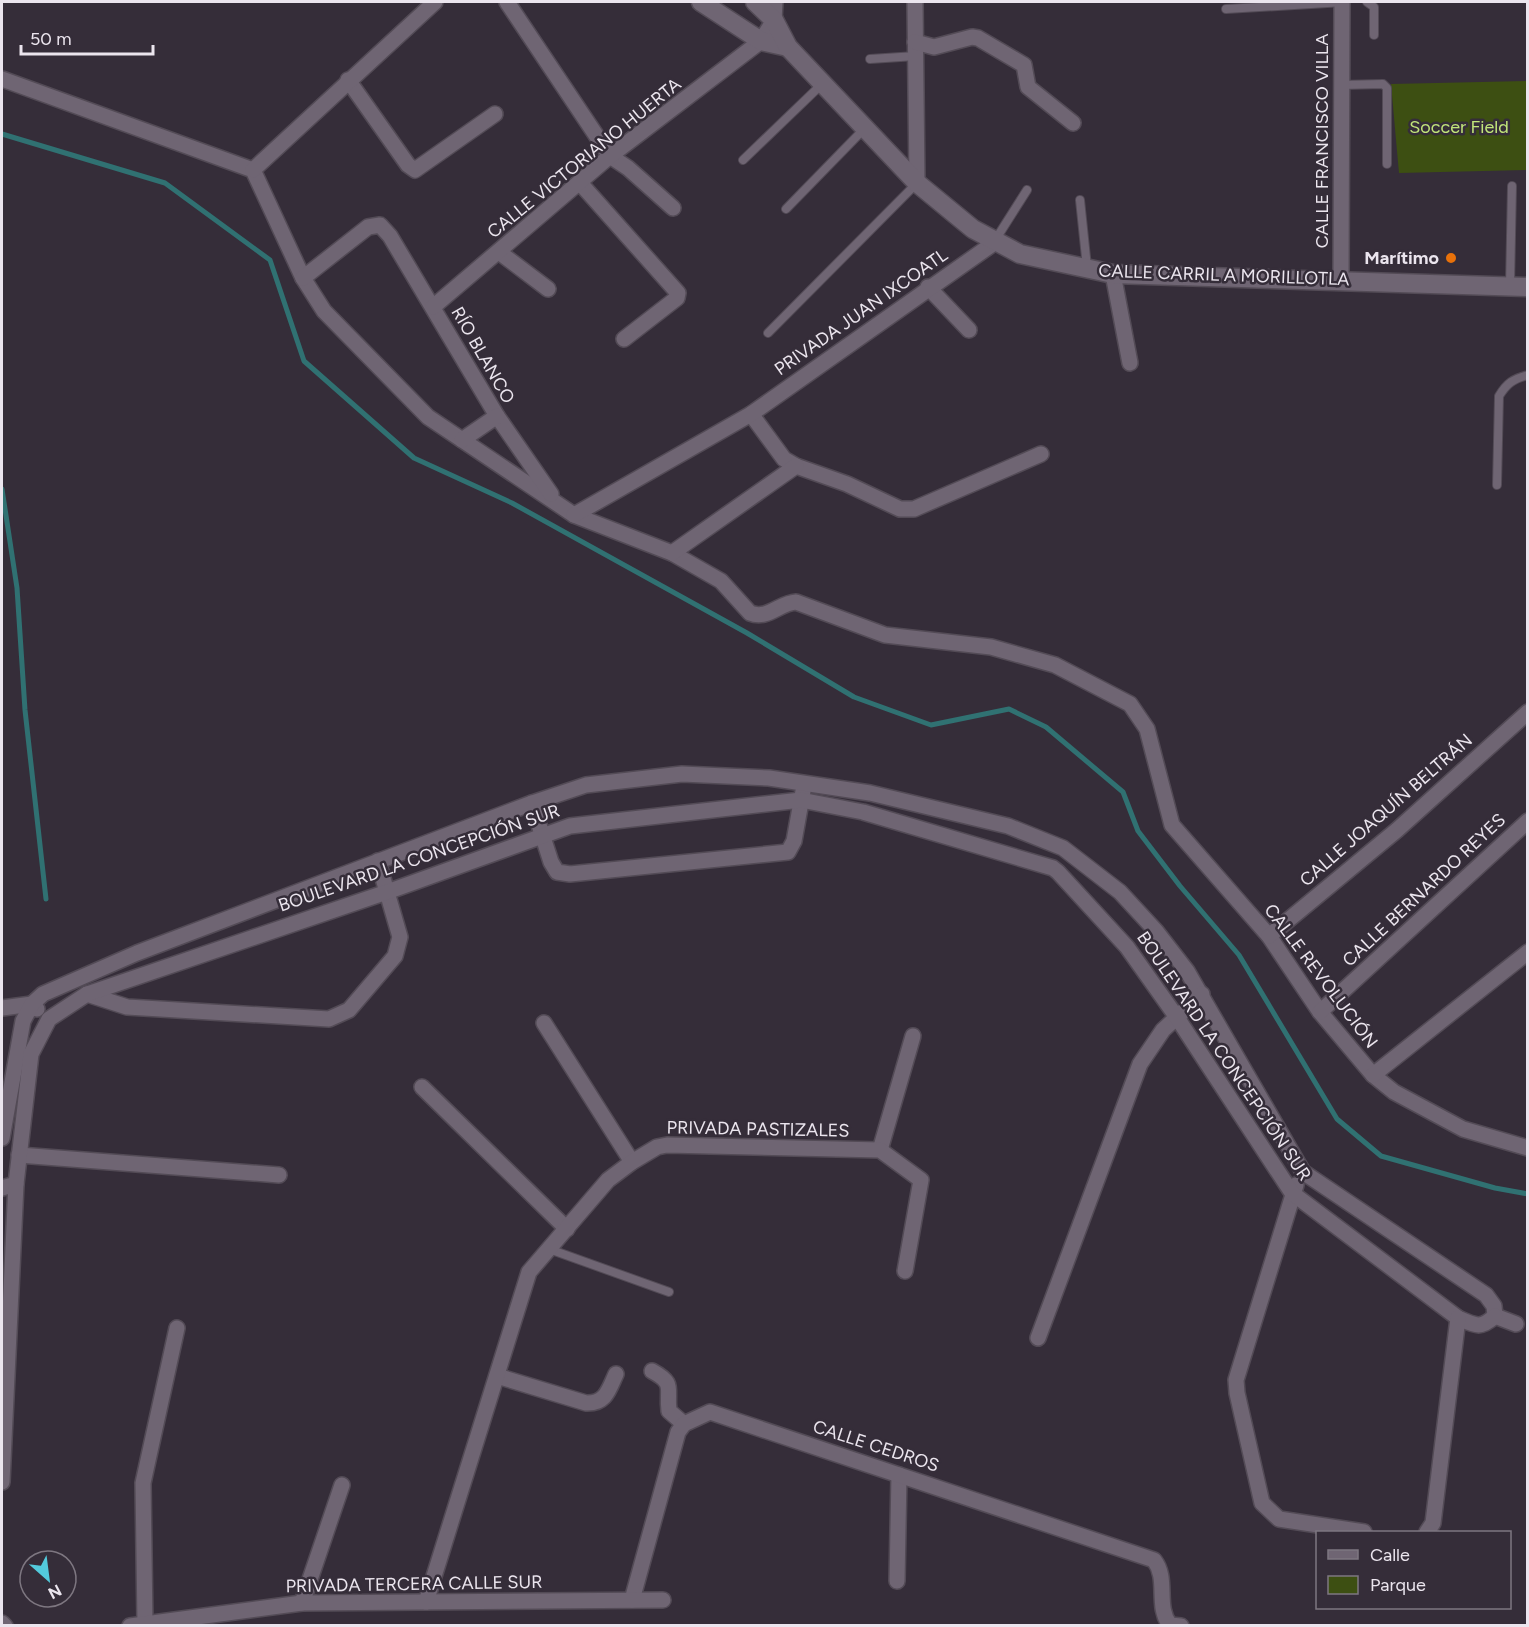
<svg xmlns="http://www.w3.org/2000/svg" width="1529" height="1627" font-family="Figtree,sans-serif">
<style>
.green{fill:#3d4f12}
.lines{fill:none;stroke-linecap:round;stroke-linejoin:round}
.stream{stroke:#307172;stroke-width:5}
.service-casing{stroke:#534b56;stroke-width:10}
.minor-casing{stroke:#534b56;stroke-width:18}
.tertiary-casing{stroke:#534b56;stroke-width:21}
.service{stroke:#6f6573;stroke-width:8}
.minor{stroke:#6f6573;stroke-width:15}
.tertiary{stroke:#6f6573;stroke-width:18}
.food-dot{fill:#e8710a;stroke:#352d39;stroke-width:2}
.labels{text-anchor:middle;stroke-width:5;stroke-linejoin:round;paint-order:stroke}
.park-label{font-size:18px;fill:#c1e57a;stroke:#352d39}
.street-label{font-size:18px;fill:#ebe5ee;stroke:#352d39}
.poi-label{font-size:18px;font-weight:bold;fill:#ebe5ee;stroke:#352d39;text-anchor:end}
</style>
<rect width="100%" height="100%" fill="#352d39"/>
<!-- green -->
<polygon class="green" points="1527,81 1527,170 1399,173 1391,84"/>
<g class="lines">
<!-- stream -->
<g class="stream">
<polyline points="2,134 165,183 270,260 304,361 414,458 512,503 747,633 854,697 931,725 1009,709 1046,727 1123,792 1138,831 1180,886 1239,955 1337,1119 1381,1156 1495,1188 1528,1194"/>
<polyline points="2,489 17,588 25,710 46,899"/>
</g>
<defs>
<g id="service">
<polyline points="1367,2 1374,7 1374,35"/>
<polyline points="1226,9 1344,2"/>
<polyline points="870,59 916,56"/>
<polyline points="1341,85 1383,84 1387,88 1387,164"/>
<polyline points="743,160 822,84"/>
<polyline points="1080,200 1087,267"/>
<polyline points="786,209 865,128"/>
<polyline points="994,242 1027,190"/>
<polyline points="1510,286 1512,186"/>
<polyline points="768,333 917,183"/>
<path d="M1497,485L1499,396C1507,383 1513,379 1528,375"/>
<polyline points="549,1249 669,1292"/>
</g>
<g id="minor">
<polyline points="507,2 610,156 628,168 673,208"/>
<polyline points="915,2 917,183"/>
<polyline points="915,42 934,47 972,37 978,38 1024,65 1028,87 1073,123"/>
<path d="M2,79L253,170L303,278L324,311L428,417L574,515L672,553L721,581L750,613C768,620 779,603 796,602L885,635L991,647L1055,665L1130,704L1147,729L1172,825L1269,936L1320,1012L1373,1075L1394,1092L1463,1129L1528,1148"/>
<polyline points="348,80 408,165 415,170 495,114"/>
<polyline points="253,170 435,2"/>
<polyline points="581,184 678,293 677,298 624,339"/>
<polyline points="499,252 548,289"/>
<polyline points="1113,274 1130,363"/>
<polyline points="303,278 368,227 380,225 390,236 497,416 551,494"/>
<polyline points="1341,280 1342,2"/>
<polyline points="928,287 969,330"/>
<polyline points="433,307 610,156 761,41 774,20 775,2"/>
<polyline points="751,414 784,459 796,466 847,484 900,509 914,509 1041,454"/>
<polyline points="462,440 497,416"/>
<polyline points="574,515 751,414 994,243"/>
<polyline points="672,553 796,466"/>
<polyline points="532,803 551,862 557,872 570,874 788,852 794,841 803,791"/>
<polyline points="1269,936 1397,830 1528,712"/>
<polyline points="87,994 127,1007 329,1019 349,1010 395,956 400,937 378,861"/>
<polyline points="2,1008 32,1004 37,1009"/>
<polyline points="1320,1012 1528,821"/>
<polyline points="544,1023 632,1162"/>
<polyline points="1373,1075 1528,952"/>
<polyline points="422,1087 567,1229"/>
<polyline points="2,1138 23,1021 32,1004 43,994 137,953 532,803 586,785 682,774 769,778 870,793 1008,826 1063,848 1120,892 1156,931 1187,971 1303,1172 1486,1295 1494,1306 1495,1316"/>
<polyline points="880,1150 913,1036"/>
<polyline points="19,1155 279,1175"/>
<polyline points="1296,1185 1236,1380 1237,1393 1262,1503 1279,1519 1364,1532"/>
<polyline points="2,1188 16,1184"/>
<polyline points="1495,1316 1516,1324"/>
<polyline points="1038,1338 1140,1064 1163,1030 1202,994"/>
<path d="M652,1371C676,1384 666,1388 669,1411L684,1424"/>
<path d="M497,1376L586,1403C606,1404 609,1389 616,1374"/>
<path d="M2,1482L16,1184L31,1054L49,1019L87,994L387,892L570,826L801,800L863,812L1053,868L1058,872L1127,947L1176,1016L1292,1193L1458,1318C1476,1326 1481,1329 1495,1316"/>
<polyline points="1427,1532 1433,1523 1458,1318"/>
<polyline points="897,1581 899,1475"/>
<path d="M632,1600L678,1432L684,1424L710,1412L1154,1560C1169,1579 1155,1606 1170,1625L1181,1626"/>
<polyline points="426,1602 529,1272 608,1180 632,1162 657,1147 667,1145 880,1150 921,1180 905,1271"/>
<polyline points="302,1603 342,1485"/>
<polyline points="2,1623 5,1626"/>
<polyline points="145,1624 143,1483 177,1328"/>
<polyline points="130,1626 302,1603 663,1600"/>
</g>
<g id="tertiary">
<polyline points="701,2 761,41 788,47"/>
<polyline points="755,2 774,20 788,47 917,183 973,229 1020,254 1113,274 1528,287"/>
</g>
</defs>
<!-- service casing -->
<use href="#service" class="service-casing"/>
<!-- minor casing -->
<use href="#minor" class="minor-casing"/>
<!-- tertiary casing -->
<use href="#tertiary" class="tertiary-casing"/>
<!-- service -->
<use href="#service" class="service"/>
<!-- minor -->
<use href="#minor" class="minor"/>
<!-- tertiary -->
<use href="#tertiary" class="tertiary"/>
</g>
<!-- markers -->
<circle class="food-dot" cx="1451" cy="258" r="6"/>
<g class="labels">
<!-- park labels -->
<g class="park-label">
<text x="1459" y="133">Soccer Field</text>
</g>
<!-- street labels -->
<g class="street-label">
<text transform="translate(1322 141) rotate(-90)" y="6">CALLE FRANCISCO VILLA</text>
<text transform="translate(584 158) rotate(-39)" y="6">CALLE VICTORIANO HUERTA</text>
<text transform="translate(1224 275) rotate(2)" y="6">CALLE CARRIL A MORILLOTLA</text>
<text transform="translate(861 312) rotate(-35)" y="6">PRIVADA JUAN IXCOATL</text>
<text transform="translate(483 355) rotate(60)" y="6">RÍO BLANCO</text>
<text transform="translate(1386 810) rotate(-41)" y="6">CALLE JOAQUÍN BELTRÁN</text>
<text transform="translate(419 858) rotate(-19)" y="6">BOULEVARD LA CONCEPCIÓN SUR</text>
<text transform="translate(1424 890) rotate(-43)" y="6">CALLE BERNARDO REYES</text>
<text transform="translate(1321 976) rotate(53)" y="6">CALLE REVOLUCIÓN</text>
<text transform="translate(1224 1056) rotate(56)" y="6">BOULEVARD LA CONCEPCIÓN SUR</text>
<text transform="translate(758 1129) rotate(1)" y="6">PRIVADA PASTIZALES</text>
<text transform="translate(876 1446) rotate(18)" y="6">CALLE CEDROS</text>
<text transform="translate(414 1584) rotate(-1)" y="6">PRIVADA TERCERA CALLE SUR</text>
</g>
<!-- poi labels -->
<g class="poi-label">
<text x="1439" y="264">Marítimo</text>
</g>
</g>
<!-- border -->
<rect width="1529" height="1627" fill="none" stroke="#ebe5ee" stroke-width="6"/>
<!-- legend -->
<rect x="1316" y="1531" width="195" height="78" fill="#352d39" stroke="#7e7781" stroke-width="1.5"/>
<rect x="1328" y="1550" width="30" height="9" fill="#6f6573" stroke="#7e7781" stroke-width="1.5"/>
<text x="1370" y="1561" font-size="18" fill="#ebe5ee">Calle</text>
<rect x="1328" y="1576" width="30" height="18" fill="#3d4f12" stroke="#7e7781" stroke-width="1.5"/>
<text x="1370" y="1591" font-size="18" fill="#ebe5ee">Parque</text>
<!-- north arrow -->
<g transform="translate(48 1579) rotate(152)"><circle r="28" fill="#352d39" stroke="#7e7781" stroke-width="1.5"/>
<path d="M0-4.5L10 22L0 15L-10 22Z" fill="#53cadc"/>
<text y="-9" font-size="16" font-weight="bold" text-anchor="middle" fill="#ebe5ee">N</text>
</g>
<!-- scale -->
<path d="M21 45v9h132v-9" fill="none" stroke="#ebe5ee" stroke-width="3"/>
<text x="30" y="45" font-size="18" fill="#ebe5ee" stroke="#352d39" stroke-width="4.5" paint-order="stroke">50 m</text>
</svg>
